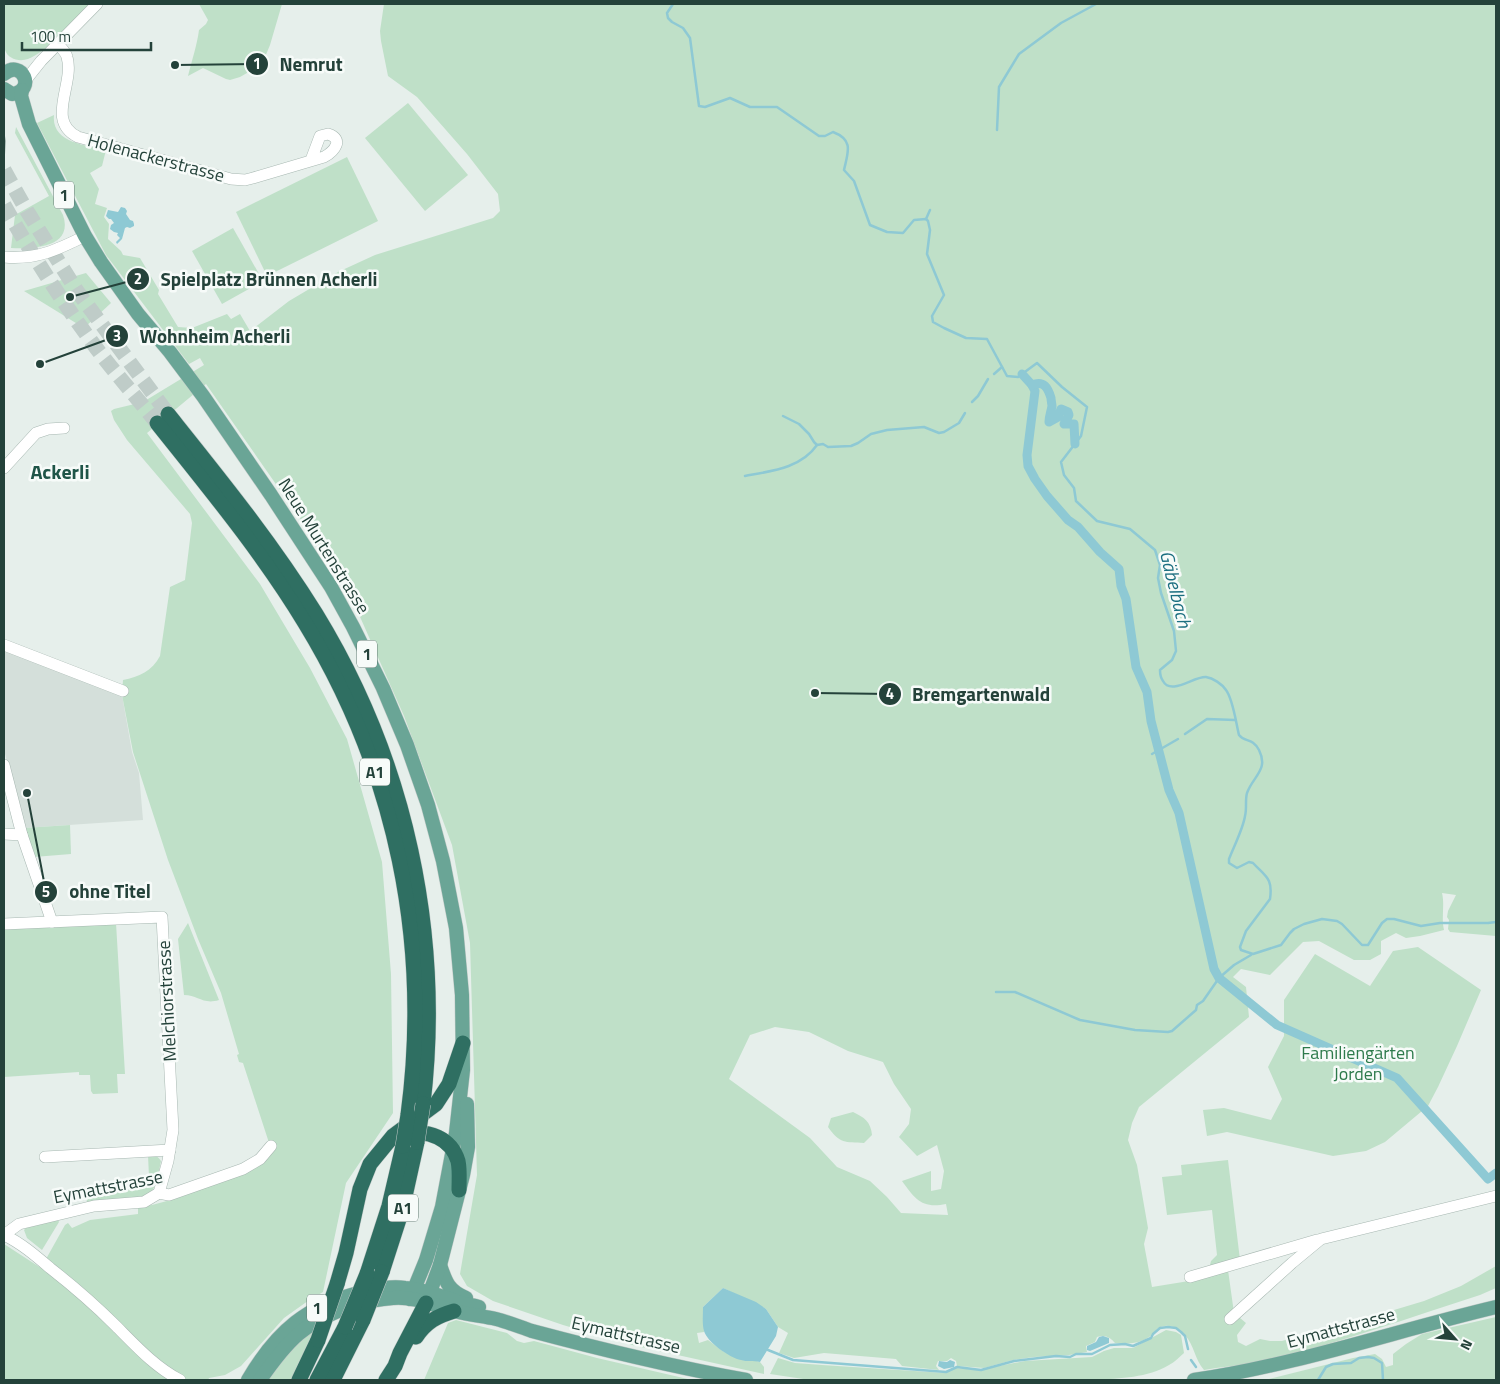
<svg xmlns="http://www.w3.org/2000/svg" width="1500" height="1384" font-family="'Titillium Web',sans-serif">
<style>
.built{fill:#d4dfda}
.green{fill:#bfe0c8;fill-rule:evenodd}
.water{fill:#8ec9d4}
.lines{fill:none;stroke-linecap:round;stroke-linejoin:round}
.stream{stroke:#8ec9d4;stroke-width:2.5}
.canal{stroke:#8ec9d4;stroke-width:9}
.highway-tunnel{stroke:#bfccc8;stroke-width:15;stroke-dasharray:15 8;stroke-linecap:butt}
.minor-casing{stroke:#a8b8b2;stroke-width:12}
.major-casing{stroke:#c2cac8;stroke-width:15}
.highway-casing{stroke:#c2cac8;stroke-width:16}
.minor{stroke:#fff;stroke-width:11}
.major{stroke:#6aa596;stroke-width:14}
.highway{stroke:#2f6f62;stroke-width:15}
.tram{stroke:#5f7d75;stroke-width:1}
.highway-bridge-casing{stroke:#c2cac8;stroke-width:16;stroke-linecap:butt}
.highway-bridge{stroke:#2f6f62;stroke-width:15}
.labels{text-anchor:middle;stroke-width:5;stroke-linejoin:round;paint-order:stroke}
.shield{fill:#f7fbf9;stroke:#637a73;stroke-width:1}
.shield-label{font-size:16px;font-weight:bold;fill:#24423a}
.street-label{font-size:18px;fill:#24423a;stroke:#f7fbf9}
.park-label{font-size:18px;fill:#2d7a4b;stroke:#f7fbf9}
.water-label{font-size:19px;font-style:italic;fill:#1c6f80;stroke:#f7fbf9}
.quarter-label{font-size:20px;font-weight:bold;fill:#1f5548;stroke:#f7fbf9}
.leader{fill:none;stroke:#24423a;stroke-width:2}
.callout-dot{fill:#24423a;stroke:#f7fbf9;stroke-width:2}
.mark-label{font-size:15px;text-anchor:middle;font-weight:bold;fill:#fff}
.callout-label{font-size:19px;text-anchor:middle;font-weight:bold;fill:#24423a;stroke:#f7fbf9;stroke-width:5;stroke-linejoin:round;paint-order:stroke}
</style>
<rect width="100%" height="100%" fill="#e6efeb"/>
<!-- built -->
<polygon class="built" points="4,648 122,695 132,752 139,773 143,820 24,828 4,750"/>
<!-- green -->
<g class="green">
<path d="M4,4H92C78,18 45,53 28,59C19,62 8,59 5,50C1,42 4,14 4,4Z"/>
<path d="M199,4H282L270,45L265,57L254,69L240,77L230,80L226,79L203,68L188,76C192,60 197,45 199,30L206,24L208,20Z"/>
<path d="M384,4H1496V936L1450,932L1448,929L1449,920L1447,917L1448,911L1456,895L1442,893C1445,905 1441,918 1444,930L1420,936L1406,938L1396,933L1381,941V954L1370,960H1354L1319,941L1303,942L1270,975L1241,969L1233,977L1246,987L1249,1017L1139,1107L1132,1123L1128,1140L1137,1165L1148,1228L1144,1244L1152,1287L1189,1281L1228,1270L1234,1313L1246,1323L1237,1335L1238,1342L1246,1346L1260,1339L1270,1341H1282L1312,1332L1314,1334L1424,1301L1461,1286L1496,1266V1288L1480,1295C1405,1319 1330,1347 1253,1363C1237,1366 1220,1367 1204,1370C1195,1360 1194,1345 1185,1335C1178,1327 1167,1322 1157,1329C1154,1331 1152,1336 1149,1337C1139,1344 1127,1344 1115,1343C1111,1338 1105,1334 1097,1337L1095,1342L1086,1346L1087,1352L1069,1355L1034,1357L1013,1360L984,1368L957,1366L956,1361L951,1358L947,1361H938L936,1366L939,1370L902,1366L896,1359L824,1353L794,1358L779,1353L788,1333L778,1327L766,1309L723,1288L703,1307L704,1332L697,1333L699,1343L708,1340L724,1352L760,1362L764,1367V1374L632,1345L563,1325L493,1301L467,1286L460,1274L477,1175L470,943L452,845L404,716L345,583L206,384L147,433L260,584L310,668L347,739L382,862L391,974L393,1113L346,1183L323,1292L305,1303L284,1318L241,1366L225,1375L209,1378L208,1380H4V1244L41,1268L65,1225L68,1223L72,1228L90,1220L138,1214V1207L152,1205L167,1201L232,1178L272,1152L243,1063L239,1062L237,1055L239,1054L221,993L198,939L168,860L133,752L122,695L123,680C139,677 152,671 160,656L170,587L185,580L192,523L190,514L127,440L114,420L111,411L114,409L143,402L204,365L200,358L189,364L106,255L37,123L54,115C51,143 86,145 106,150L102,166L90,173L99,189L95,204L107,208L104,217L109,224L108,239L121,251L123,255L140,258L159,290L158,294L178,327L192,328L227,314L231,319L240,314L250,331L289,301L338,272L375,255L493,218L500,211L498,194L467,154L417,97L388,76L381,41L380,31ZM775,1027L809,1032L848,1051L883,1062L894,1084L911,1109L909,1124L899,1137L917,1156L937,1145L944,1171L941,1189L931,1191V1171L902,1181C915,1199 922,1209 946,1204L948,1215L901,1213L887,1197L870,1181L837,1167L810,1138L729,1079L750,1035Z"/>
<polygon points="408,103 468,175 425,211 365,138"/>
<path d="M16,127L63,215C74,248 33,249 11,248L15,215L49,196L15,133Z"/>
<polygon points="347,157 378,221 267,276 236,212"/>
<polygon points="233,228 263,281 222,304 192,251"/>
<polygon points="86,273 111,303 84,328 24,291"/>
<polygon points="70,825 71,854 34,857 24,828"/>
<polygon points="116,923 125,1074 117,1074 118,1093 93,1094 91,1091 90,1075 79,1075 79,1072 4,1077 4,929"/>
<path d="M188,923L219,1000C203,1005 198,995 184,995L178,939Z"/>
<polygon points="1418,947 1481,990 1457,1046 1438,1087 1428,1106 1385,1142 1366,1151 1333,1156 1227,1132 1207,1136 1203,1110 1224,1108 1271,1120 1282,1099 1268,1067 1284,1036 1284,1000 1315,954 1370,986 1393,951"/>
<path d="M853,1112C864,1117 871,1122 872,1135L864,1143C845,1142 840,1144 828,1127L831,1118Z"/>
<path d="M148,1155C154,1155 157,1155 161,1161C158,1174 158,1189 146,1196L87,1203L86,1190L146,1186V1178L149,1177Z"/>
<polygon points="1228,1160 1240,1260 1209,1269 1211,1261 1217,1255 1212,1210 1167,1215 1162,1177 1182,1175 1181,1165"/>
<polygon points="58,1220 59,1222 42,1250 27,1238 24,1230 26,1228"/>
<polygon points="1496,1317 1496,1380 1265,1380 1353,1358 1375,1354 1382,1359 1386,1367 1393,1365 1393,1354 1406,1344 1422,1334"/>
<polygon points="456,1320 507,1333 517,1341 524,1343 534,1341 597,1358 692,1380 424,1380 448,1323"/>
<polygon points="317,1328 300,1367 290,1380 266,1380 298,1341"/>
<path d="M1166,1330L1176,1332L1181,1335L1184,1353C1179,1357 1175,1362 1169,1365C1148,1378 1120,1378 1096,1380H810L770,1374L778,1358L795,1363L822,1365L945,1373L956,1368L978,1370L1025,1361L1092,1357L1104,1351L1114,1348H1133Z"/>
</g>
<!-- water -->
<g class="water">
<polygon points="121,207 125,208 127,211 126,214 130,220 133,221 134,224 134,226 130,228 127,227 125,228 122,239 117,244 116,242 120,238 117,235 118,233 114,232 110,229 111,225 114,223 111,219 109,219 106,216 108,210 118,212"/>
<path d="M723,1288L756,1302L766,1309L778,1327L776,1336L760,1362C753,1360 747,1362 741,1360C730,1358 707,1342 704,1331C702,1324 703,1315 703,1307Z"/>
<polygon points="1103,1336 1109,1338 1109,1343 1090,1351 1087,1350 1087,1346 1096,1342 1099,1337"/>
<polygon points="950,1360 955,1362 954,1367 944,1369 938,1366 939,1361 947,1362"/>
</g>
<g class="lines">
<!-- stream -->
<g class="stream">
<path d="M673,4L667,13L668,18L672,22L683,28L690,38L699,106L705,107L730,98L750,107H777L819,136H825L833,132C854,140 848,152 844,170L854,181L870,225L887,232L903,233L914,220L926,219L928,221L930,230L927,254L944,295L932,316L933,322L944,328L966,338L987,339L1007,376L1018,377L1037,363L1062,387L1087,407L1081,436L1061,462L1064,475L1074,488L1076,501L1097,521L1130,529L1155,550L1160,565L1158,578L1161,593L1174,631L1176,651L1172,660L1160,670C1160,674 1160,677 1163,681C1171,696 1194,676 1206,677C1213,678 1222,684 1226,690C1233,699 1236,723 1239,735C1245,743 1252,737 1259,750C1269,770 1253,776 1247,793C1245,800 1247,808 1245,816C1243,829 1234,846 1229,859V863L1237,868L1249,862L1253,863C1266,877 1273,878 1270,899L1246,931L1240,947L1241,950L1253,954L1281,945L1290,933L1294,929L1304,924L1322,919L1337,921L1342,924L1362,945H1368L1382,923L1387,919H1394L1421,926L1440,923H1488L1496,922"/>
<polyline points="997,130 999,87 1019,54 1061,23 1096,4"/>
<polyline points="926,219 930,210"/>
<polyline points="994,374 1002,367"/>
<polyline points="972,402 978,396 988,379"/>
<polyline points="783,416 799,424 809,434 814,442 817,445 823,444 828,447 851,446 858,443 871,434 887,430 924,427 939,433 944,432 959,423 965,413"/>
<path d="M745,476C772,471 801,468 817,445"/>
<polyline points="1185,734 1207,719 1235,720"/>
<polyline points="1152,754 1178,739"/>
<polyline points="996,992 1015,992 1080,1020 1135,1030 1168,1032 1172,1031 1196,1010 1197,1005 1203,1001 1219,978 1234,965 1251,955"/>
<polyline points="768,1350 793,1360 946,1372 957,1367 981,1370 1014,1361 1056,1356 1070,1357 1076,1354 1092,1354 1110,1345 1125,1344 1133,1346 1151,1338 1153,1334 1160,1328 1168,1327 1176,1328 1181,1332 1185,1336 1188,1349"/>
<polyline points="1191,1360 1196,1367"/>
<polyline points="1318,1380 1326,1367 1333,1364 1351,1363 1359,1358 1368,1357 1374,1358 1382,1363 1383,1380"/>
</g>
<!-- canal -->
<g class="canal">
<polyline points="1022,374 1032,385 1035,391 1027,455 1028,466 1035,479 1047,496 1068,520 1078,527 1100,552 1119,569 1121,586 1126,599 1136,667 1147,692 1151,721 1169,790 1179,813 1214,969 1219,978 1277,1025 1397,1078 1488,1179 1496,1173"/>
<path d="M1032,385C1044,380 1048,388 1051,398C1051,400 1052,405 1052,406C1051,412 1049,416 1049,422L1058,417L1061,409L1068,412L1069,415L1064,424H1074L1075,444"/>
</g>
<!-- highway-tunnel -->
<g class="highway-tunnel">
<polyline points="4,170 27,211 77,291 168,414"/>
<path d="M4,205C32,255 63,303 97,349C116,374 137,398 157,423"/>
</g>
<defs>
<g id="minor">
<path d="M58,44C61,48 66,52 67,57C75,84 45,121 78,137L231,179L245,180L253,178L324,157C335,151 344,139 328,134L320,136L311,160"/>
<polyline points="25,81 41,61 97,4"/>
<path d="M4,257C36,260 57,250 85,236"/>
<polyline points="4,468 36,433 48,429 64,428"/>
<polyline points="4,645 123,691"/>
<polyline points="4,765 22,835 52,922"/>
<polyline points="4,834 22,835"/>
<polyline points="4,924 162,917 173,1130 168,1161 159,1193"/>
<polyline points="45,1157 170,1150"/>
<polyline points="4,1235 19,1224 94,1206 144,1202 159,1193 169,1195 243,1169 260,1159 271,1146"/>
<path d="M4,1235C21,1243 36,1256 50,1268C73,1286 95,1305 116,1326C136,1346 155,1367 180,1380"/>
<polyline points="1190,1277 1317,1240"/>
<polyline points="1230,1319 1292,1263 1321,1239 1496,1196"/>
</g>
<g id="major">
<path d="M4,74C22,58 37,91 12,94L4,89"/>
<polyline points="22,90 21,96 29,124 85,236 101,262 138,314 170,352 203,396 271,495 331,587 353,627 383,688 407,745 428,805 443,861 456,928 462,995 463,1070 456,1133 442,1207 426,1260 410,1299"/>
<path d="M440,1265C446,1283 449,1291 466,1298"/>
<polyline points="427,1300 440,1265 463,1175 468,1147 467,1104"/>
<path d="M248,1380C276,1332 308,1304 363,1292C377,1289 391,1286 405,1288C426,1290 444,1297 464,1304C469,1305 474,1305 479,1307"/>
<path d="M260,1380C287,1341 305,1321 352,1306C365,1302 379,1299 393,1298C414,1296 435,1306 455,1311C469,1315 483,1316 496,1319C508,1322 520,1327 532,1331C603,1350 674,1367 746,1380"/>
<path d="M1194,1380C1296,1365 1395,1331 1496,1307"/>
</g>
<g id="highway">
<path d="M168,414C220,479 272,543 316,614C406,761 443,933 423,1104"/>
<path d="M157,423C208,487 262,552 305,623C396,772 431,942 408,1115"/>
<path d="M406,1135C428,1129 451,1138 458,1161C460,1170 459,1180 459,1190"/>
<polyline points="382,1272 402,1210 417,1142"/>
<polyline points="367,1274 389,1206 403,1146"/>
<polyline points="337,1284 346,1253 360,1189 370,1164 393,1136 436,1104 449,1084 463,1043"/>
<path d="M416,1337C426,1322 437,1316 454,1311"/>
<polyline points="299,1380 318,1340"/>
<polyline points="317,1380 345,1327"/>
<polyline points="333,1380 363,1320"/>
<polyline points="386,1380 395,1366 400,1353 426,1303"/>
</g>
</defs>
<!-- minor casing -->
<use href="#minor" class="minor-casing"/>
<!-- major casing -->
<use href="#major" class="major-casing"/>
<!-- highway casing -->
<use href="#highway" class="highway-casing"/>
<!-- minor -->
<use href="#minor" class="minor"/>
<!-- major -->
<use href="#major" class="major"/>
<!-- highway -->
<use href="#highway" class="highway"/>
<!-- tram -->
<polyline class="tram" points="4,131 5,141 4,168"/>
<defs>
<g id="highway-bridge">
<polyline points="417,1142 423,1104"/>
<polyline points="403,1146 408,1115"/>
<polyline points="363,1320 382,1272"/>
<polyline points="345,1327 367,1274"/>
<polyline points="318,1340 337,1284"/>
</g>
</defs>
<!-- highway-bridge casing -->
<use href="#highway-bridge" class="highway-bridge-casing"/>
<!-- highway-bridge -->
<use href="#highway-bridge" class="highway-bridge"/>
</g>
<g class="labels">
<!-- shield labels -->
<g class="shield">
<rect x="54" y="181.5" width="20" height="27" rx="4"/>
<rect x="357" y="640.5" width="20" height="27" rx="4"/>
<rect x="360" y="758.5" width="30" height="27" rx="4"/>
<rect x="388" y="1194.5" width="30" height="27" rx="4"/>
<rect x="307" y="1294.5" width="20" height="27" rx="4"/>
</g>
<g class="shield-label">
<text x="64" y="201">1</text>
<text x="367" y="660">1</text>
<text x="375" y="778">A1</text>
<text x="403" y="1214">A1</text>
<text x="317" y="1314">1</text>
</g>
<!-- street labels -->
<g class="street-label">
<text transform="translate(156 158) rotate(15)" y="6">Holenackerstrasse</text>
<text transform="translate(324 546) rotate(58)" y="6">Neue Murtenstrasse</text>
<text transform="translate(167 1001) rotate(-93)" y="6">Melchiorstrasse</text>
<text transform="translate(108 1187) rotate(-11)" y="6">Eymattstrasse</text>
<text transform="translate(1341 1328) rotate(-15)" y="6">Eymattstrasse</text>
<text transform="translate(626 1335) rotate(13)" y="6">Eymattstrasse</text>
</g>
<!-- park labels -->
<g class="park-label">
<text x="1358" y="1059">Familiengärten<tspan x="1358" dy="21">Jorden</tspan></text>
</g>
<!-- water labels -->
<g class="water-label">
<text transform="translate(1176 589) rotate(76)" y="7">Gäbelbach</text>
</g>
<!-- quarter labels -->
<g class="quarter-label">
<text x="60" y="479">Ackerli</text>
</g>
</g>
<!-- callouts -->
<path class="leader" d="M175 65L257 64M70 297L138 279M40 364L117 336M815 693L890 694M27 793L46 892"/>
<g class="callout-dot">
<circle cx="175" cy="65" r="5"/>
<circle cx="70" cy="297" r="5"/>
<circle cx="40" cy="364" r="5"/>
<circle cx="815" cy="693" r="5"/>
<circle cx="27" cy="793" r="5"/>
<circle cx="257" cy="64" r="12"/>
<circle cx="138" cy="279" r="12"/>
<circle cx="117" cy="336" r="12"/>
<circle cx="890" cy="694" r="12"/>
<circle cx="46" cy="892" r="12"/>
</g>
<g class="mark-label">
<text x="257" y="69">1</text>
<text x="138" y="284">2</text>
<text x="117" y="341">3</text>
<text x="890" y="699">4</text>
<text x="46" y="897">5</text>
</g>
<g class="callout-label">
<text x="311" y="71">Nemrut</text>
<text x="269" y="286">Spielplatz Brünnen Acherli</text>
<text x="215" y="343">Wohnheim Acherli</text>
<text x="981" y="701">Bremgartenwald</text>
<text x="110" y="898">ohne Titel</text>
</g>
<!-- border -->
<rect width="1500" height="1384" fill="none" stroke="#24423a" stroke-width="10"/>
<!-- north arrow -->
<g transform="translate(1455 1339) rotate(117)" stroke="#f7fbf9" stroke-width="4" paint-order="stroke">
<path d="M0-4L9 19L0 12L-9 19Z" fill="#24423a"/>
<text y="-8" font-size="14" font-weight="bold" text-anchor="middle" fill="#24423a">N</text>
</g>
<!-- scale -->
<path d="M22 42v8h129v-8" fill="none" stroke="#24423a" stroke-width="2.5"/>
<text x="30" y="42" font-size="15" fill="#24423a" stroke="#f7fbf9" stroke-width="4" paint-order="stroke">100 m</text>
</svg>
